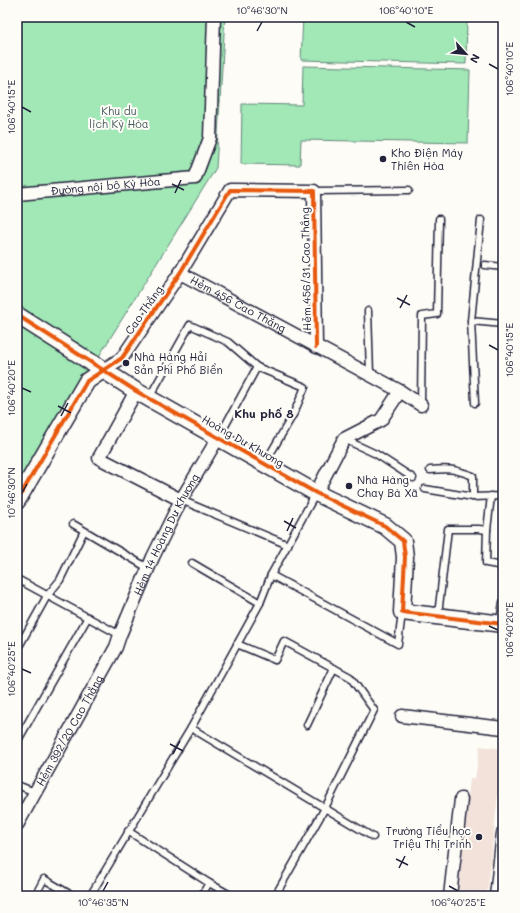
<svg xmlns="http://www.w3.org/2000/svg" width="520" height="913" font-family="Mali,sans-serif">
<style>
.built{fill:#f3e2da}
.green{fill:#a1e8b6;stroke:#628578}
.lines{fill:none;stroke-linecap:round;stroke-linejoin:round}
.lane-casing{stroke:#22223b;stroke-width:9}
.street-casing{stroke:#22223b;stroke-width:15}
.secondary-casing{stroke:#22223b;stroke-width:19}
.lane{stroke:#fdfcf7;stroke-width:6}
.street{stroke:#fdfcf7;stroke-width:12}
.secondary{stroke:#fdfcf7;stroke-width:16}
.cycleway-casing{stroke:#fdfcf7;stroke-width:6}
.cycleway{stroke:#e8590c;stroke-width:4}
.ticks{fill:none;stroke:#22223b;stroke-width:1.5}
.poi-dot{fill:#22223b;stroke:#fdfcf7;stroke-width:1.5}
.labels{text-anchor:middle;stroke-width:4;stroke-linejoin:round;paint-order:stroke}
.park-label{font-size:11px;fill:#485d60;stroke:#fdfcf7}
.poi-label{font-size:11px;fill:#22223b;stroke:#fdfcf7;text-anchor:start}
.street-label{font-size:11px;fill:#22223b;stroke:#fdfcf7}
.neighbourhood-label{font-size:12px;font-weight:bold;fill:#22223b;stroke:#fdfcf7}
.neatline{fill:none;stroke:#22223b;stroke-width:1.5}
.ticks-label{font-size:10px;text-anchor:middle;fill:#22223b}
</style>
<rect width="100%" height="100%" fill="#fdfcf7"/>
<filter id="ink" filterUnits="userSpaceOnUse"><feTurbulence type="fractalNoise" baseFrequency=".025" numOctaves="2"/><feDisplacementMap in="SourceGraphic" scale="8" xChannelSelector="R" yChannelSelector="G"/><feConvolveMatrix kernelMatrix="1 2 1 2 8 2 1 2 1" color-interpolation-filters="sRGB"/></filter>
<g filter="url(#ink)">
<!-- built -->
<polygon class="built" points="480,746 503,749 487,896 458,896 470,778 475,779"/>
<!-- green -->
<g class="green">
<polygon points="20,17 225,17 216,168 17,488 17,182 20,182"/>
<polygon points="303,17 467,17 466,64 301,60"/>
<polygon points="303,66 470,70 468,143 301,140 300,165 241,164 242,104 302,105"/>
</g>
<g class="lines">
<defs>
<g id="lane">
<polyline points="314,191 409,190"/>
<polyline points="485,265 503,267"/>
<polyline points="368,311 370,374"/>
<polyline points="471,321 481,220"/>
<polyline points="257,367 305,387 294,413 265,463"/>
<polyline points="149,398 190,325 228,342 257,367 219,437"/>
<polyline points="475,403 471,321 503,324"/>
<polyline points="421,405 422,316 437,314 439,219"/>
<polyline points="344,439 376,454 413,478"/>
<path d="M430,470C450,468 454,469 473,476V497"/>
<polyline points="425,489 473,497 503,496"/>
<polyline points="316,493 271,575 398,644 402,613"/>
<polyline points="181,500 288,545"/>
<polyline points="73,524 148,568"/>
<polyline points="487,530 491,496"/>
<polyline points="192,563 260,603"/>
<polyline points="17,579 120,635"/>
<polyline points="438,615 448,529 479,529 487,530 486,563 503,566"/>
<polyline points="500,622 503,602"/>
<polyline points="237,644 275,660 284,641 350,677 374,710 325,808 275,896"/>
<polyline points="17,650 47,596 60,580 84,531"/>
<polyline points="307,725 334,668"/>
<polyline points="191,728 373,837"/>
<polyline points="17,742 88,617"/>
<polyline points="17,785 35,792"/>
<polyline points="128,831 209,883 232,896"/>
<polyline points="35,896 44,879 73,896"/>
<polyline points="90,896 191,728 260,603 271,575"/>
<polyline points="201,896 209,883"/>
</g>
<g id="street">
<path id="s1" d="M17,194L195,178L210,138L214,17"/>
<path id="s2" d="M180,273L400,391L421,405"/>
<polyline points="103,370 122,358 180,273 230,190 314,191 316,347"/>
<polyline points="136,391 99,458 181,500"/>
<polyline points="316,493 344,439 381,420 400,391"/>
<polyline points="402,716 503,728"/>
<path id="s3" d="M17,825L116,647L120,635L153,557L181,500L218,438"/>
<polyline points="450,896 461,799"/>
<polyline points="496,896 503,833"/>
</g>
<g id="secondary">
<polyline points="17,315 136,391 316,493 385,526 403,541 405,557 402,612 503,624"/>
<polyline points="17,501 87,381 103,370"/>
</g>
</defs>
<!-- lane casing -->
<use href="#lane" class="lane-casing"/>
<!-- street casing -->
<use href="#street" class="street-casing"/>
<!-- secondary casing -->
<use href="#secondary" class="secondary-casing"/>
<!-- lane -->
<use href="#lane" class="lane"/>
<!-- street -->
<use href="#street" class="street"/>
<!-- secondary -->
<use href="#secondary" class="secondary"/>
<defs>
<g id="cycleway">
<polyline points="17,315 136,391 316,493 385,526 403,541 405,557 402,612 503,624"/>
<polyline points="17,501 87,381 122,358 180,273 230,190 314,191 316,347"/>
</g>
</defs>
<!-- cycleway casing -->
<use href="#cycleway" class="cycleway-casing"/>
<!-- cycleway -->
<use href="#cycleway" class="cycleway"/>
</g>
</g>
<!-- ticks -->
<path class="ticks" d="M406,22L415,27M257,31L262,22M489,64L498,69M22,107L31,112M172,184L184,190M175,193L181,180M397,298L410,305M400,308L407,295M489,345L498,350M22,388L31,392M58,406L71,413M61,416L68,403M22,493L27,484M284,521L296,528M287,531L293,518M489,626L498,630M22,669L31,673M170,744L183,751M173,754L180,741M396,859L408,865M399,868L405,856M449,886L458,891M103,891L108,882"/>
<!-- markers -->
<g class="poi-dot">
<circle cx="383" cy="159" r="4"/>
<circle cx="126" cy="363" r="4"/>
<circle cx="349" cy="486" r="4"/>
<circle cx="479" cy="837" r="4"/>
</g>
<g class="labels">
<!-- park labels -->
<g class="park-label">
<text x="119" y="115">Khu du<tspan x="119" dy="13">lịch Kỳ Hòa</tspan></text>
</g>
<!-- poi labels -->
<g class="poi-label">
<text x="391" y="157">Kho Điện Máy<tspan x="391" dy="13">Thiên Hòa</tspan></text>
<text x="134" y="361">Nhà Hàng Hải<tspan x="134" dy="13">Sản Phi Phố Biển</tspan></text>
<text x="357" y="484">Nhà Hàng<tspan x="357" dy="13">Chay Bà Xã</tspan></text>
<text x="471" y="835" text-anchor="end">Trường Tiểu học<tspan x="471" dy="13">Triệu Thị Trinh</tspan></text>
</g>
<!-- street labels -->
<g class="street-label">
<text dy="4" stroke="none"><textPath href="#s1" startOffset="89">Đường nội bộ Kỳ Hòa</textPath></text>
<text transform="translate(306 269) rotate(-91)" y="4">Hẻm 456/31 Cao Thắng</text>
<text dy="4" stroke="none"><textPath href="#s2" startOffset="66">Hẻm 456 Cao Thắng</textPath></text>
<text transform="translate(144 310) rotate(-55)" y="4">Cao Thắng</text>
<text transform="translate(243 441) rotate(30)" y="4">Hoàng Dư Khương</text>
<text dy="4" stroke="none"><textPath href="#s3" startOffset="327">Hẻm 14 Hoàng Dư Khương</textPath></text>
<text dy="4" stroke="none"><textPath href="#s3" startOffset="108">Hẻm 392/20 Cao Thắng</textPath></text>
</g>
<!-- neighbourhood labels -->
<g class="neighbourhood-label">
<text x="264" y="418">Khu phố 8</text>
</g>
</g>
<!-- margin -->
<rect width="520" height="913" fill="none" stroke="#fdfcf7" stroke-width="44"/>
<!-- north arrow -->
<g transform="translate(466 54) rotate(117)" stroke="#fdfcf7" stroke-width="3" paint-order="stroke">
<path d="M0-3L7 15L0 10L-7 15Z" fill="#22223b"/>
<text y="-6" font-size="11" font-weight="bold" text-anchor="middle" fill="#22223b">N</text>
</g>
<rect x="22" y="22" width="476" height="869" class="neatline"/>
<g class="ticks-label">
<text x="262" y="14">10°46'30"N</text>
<text x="406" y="14">106°40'10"E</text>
<text transform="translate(509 69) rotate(-90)" y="4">106°40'10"E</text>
<text transform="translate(11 107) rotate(-90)" y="4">106°40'15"E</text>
<text transform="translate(509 350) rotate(-90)" y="4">106°40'15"E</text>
<text transform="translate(11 388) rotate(-90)" y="4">106°40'20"E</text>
<text transform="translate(11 493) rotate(-90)" y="4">10°46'30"N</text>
<text transform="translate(509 630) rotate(-90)" y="4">106°40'20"E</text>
<text transform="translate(11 669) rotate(-90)" y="4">106°40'25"E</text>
<text x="103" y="906">10°46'35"N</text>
<text x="458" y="906">106°40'25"E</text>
</g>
</svg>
